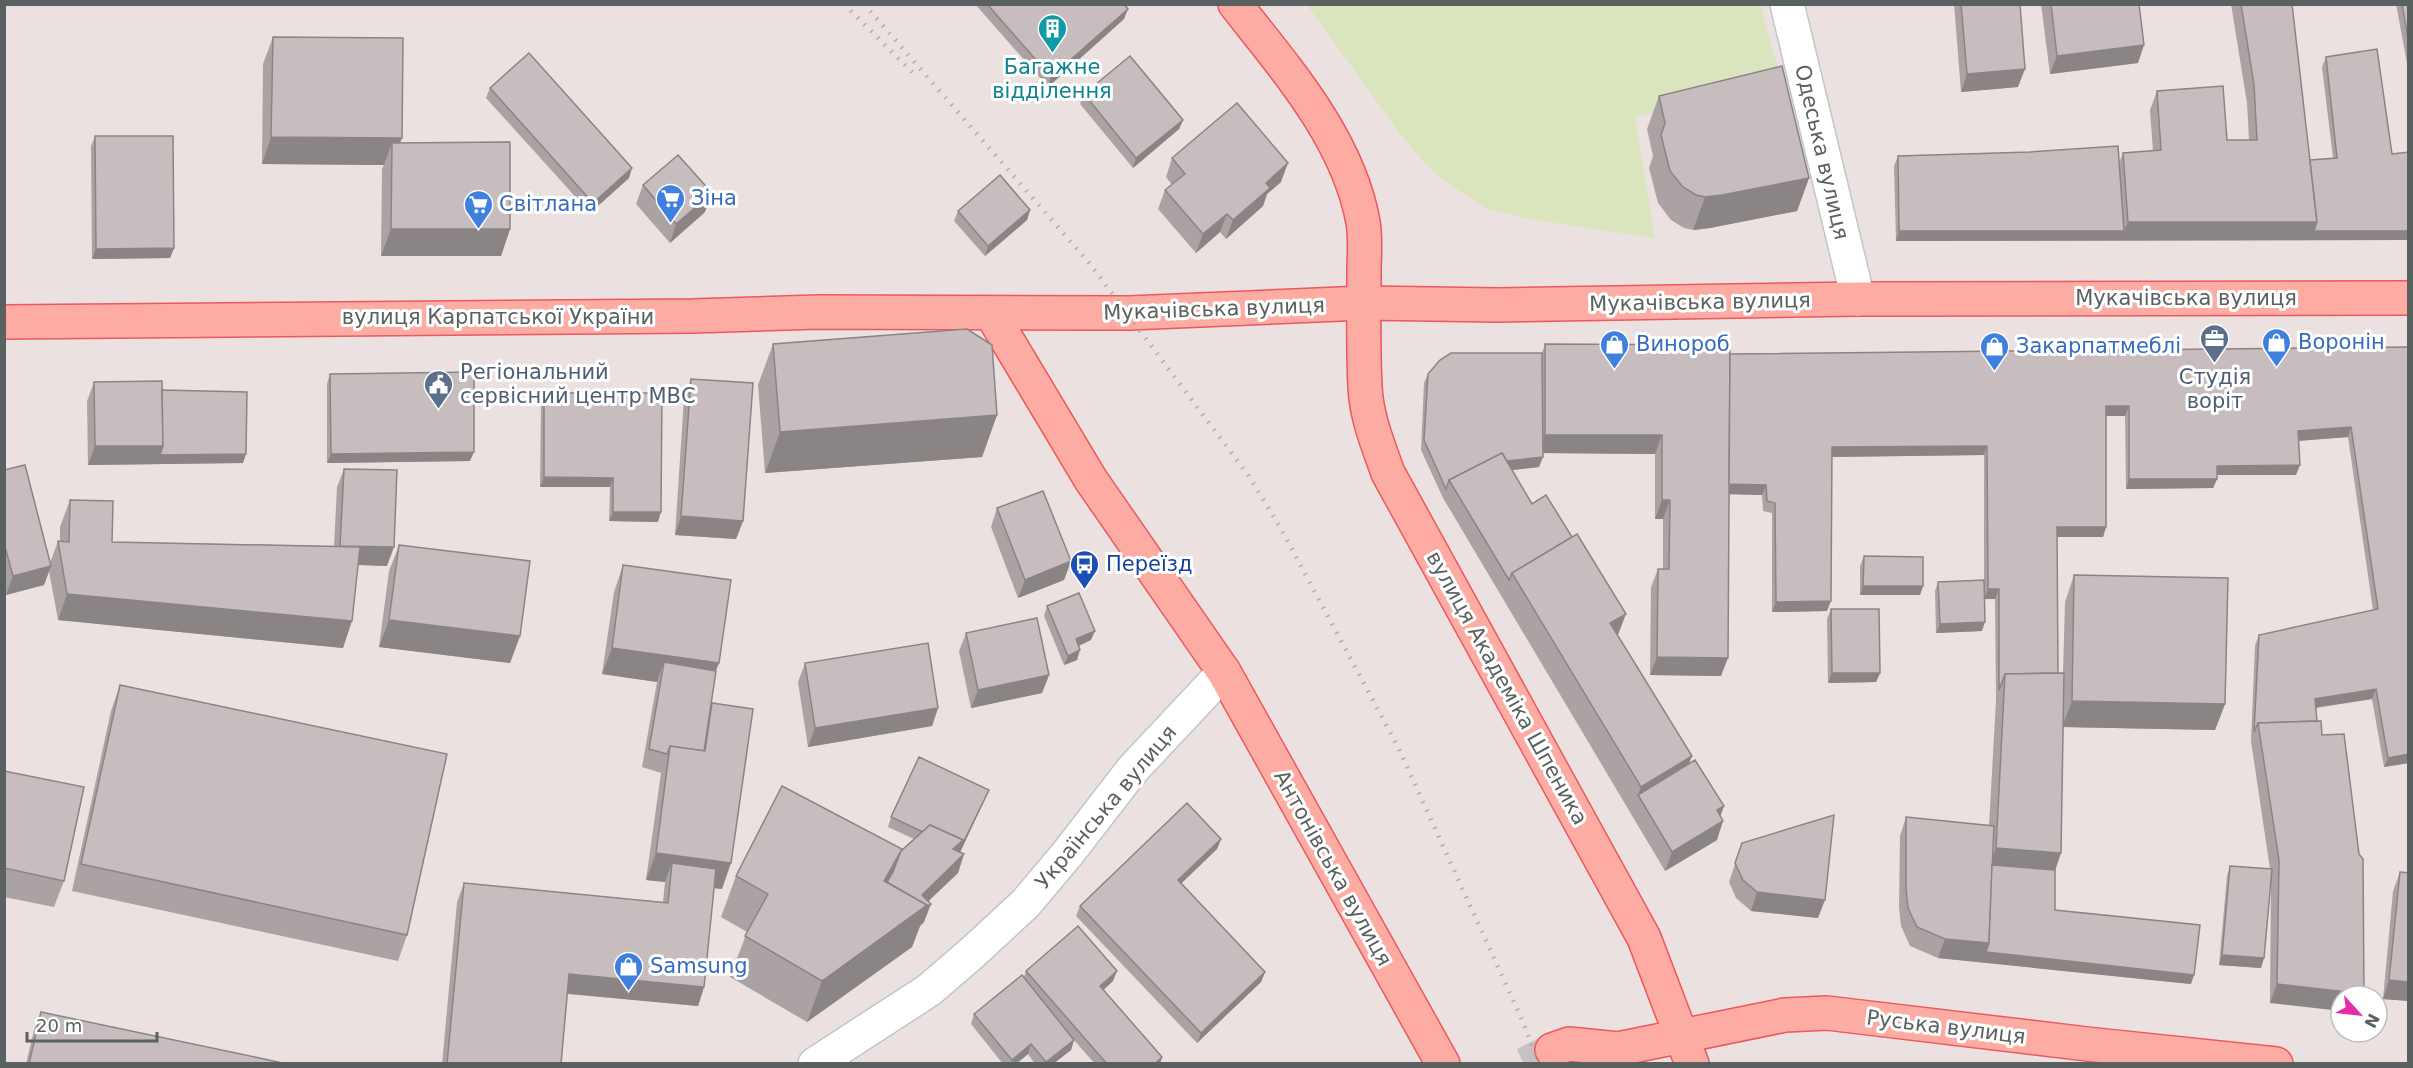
<svg xmlns="http://www.w3.org/2000/svg" width="2413" height="1068" font-family="'DejaVu Sans',sans-serif">
<style>
.green{fill:#dae4bd}
.lines{fill:none;stroke-linecap:round;stroke-linejoin:round}
.major-tunnel{stroke:#c7c1c1;stroke-width:33;stroke-dasharray:33 16;stroke-linecap:butt}
.minor-casing{stroke:#c0c7c6;stroke-width:36}
.major-casing{stroke:#ee575c;stroke-width:36}
.minor{stroke:#fff;stroke-width:33}
.major{stroke:#fdaca4;stroke-width:33}
.rail{stroke:#acaead;stroke-width:4.5;stroke-dasharray:1.5 8;stroke-linecap:butt}
.wall{fill:#aba3a3}
.shaded-wall{fill:#8b8485}
.building{fill:#c7bdbe;stroke:#8b8485;stroke-width:1.5}
.labels{text-anchor:middle;stroke-width:6;stroke-linejoin:round;paint-order:stroke}
.culture-label{font-size:21px;fill:#0d838f;stroke:#fff}
.street-label{font-size:21px;fill:#596260;stroke:#fff}
.shop-label{font-size:21px;fill:#366cbe;stroke:#fff;text-anchor:start}
.service-label{font-size:21px;fill:#4e5e75;stroke:#fff;text-anchor:start}
.transit-label{font-size:21px;fill:#164399;stroke:#fff;text-anchor:start}
</style>
<rect width="100%" height="100%" fill="#ece1e1"/>
<!-- green -->
<polygon class="green" points="1307,5 1760,5 1785,91 1635,117 1655,238 1535,220 1488,209 1448,183 1430,169 1400,134"/>
<g class="lines">
<!-- major-tunnel -->
<polyline class="major-tunnel" points="1524,1064 1552,1050"/>
<defs>
<g id="minor">
<polyline points="1787,4 1858,299"/>
<polyline points="815,1064 929,990 972,953 1026,903 1068,853 1133,769 1224,672"/>
</g>
<g id="major">
<path d="M1235,4C1286,69 1348,139 1363,222C1366,238 1364,256 1364,272C1364,310 1363,348 1365,386C1366,416 1378,445 1388,473L1644,938L1692,1064"/>
<polyline points="991,313 1091,480 1224,672 1443,1064"/>
<polyline points="4,322 693,316 819,312 1129,313 1364,303 1498,305 1858,299 2408,298"/>
<polyline points="1552,1050 1569,1044 1618,1049 1785,1015 1827,1013 2087,1044 2276,1064"/>
</g>
</defs>
<!-- minor casing -->
<use href="#minor" class="minor-casing"/>
<!-- major casing -->
<use href="#major" class="major-casing"/>
<!-- minor -->
<use href="#minor" class="minor"/>
<!-- major -->
<use href="#major" class="major"/>
<!-- rail -->
<g class="rail">
<polyline points="844,4 914,74"/>
<polyline points="864,4 1090,264 1248,475 1280,527 1398,747 1523,1022 1539,1064"/>
</g>
</g>
<!-- wall -->
<g class="wall">
<polygon points="975,4 1124,4 1124,19 1048,87"/>
<polygon points="1954,4 2020,4 2018,87 1961,92"/>
<polygon points="2041,4 2139,4 2138,63 2050,74"/>
<polygon points="2231,4 2292,4 2310,160 2333,158 2322,67 2326,57 2392,154 2409,240 1896,241 1894,166 1898,156 2119,163 2123,153 2153,151 2150,110 2157,91 2227,140 2249,140 2247,103"/>
<polygon points="2396,4 2409,4 2409,74"/>
<polygon points="273,37 400,143 510,229 501,256 381,256 382,169 384,165 262,164 263,64"/>
<polygon points="490,88 629,178 590,213 486,98"/>
<polygon points="1084,94 1183,120 1179,129 1133,168 1080,104"/>
<polygon points="1659,96 1809,178 1797,211 1710,228 1693,230 1684,228 1671,220 1658,203 1649,168 1653,156 1647,129"/>
<polygon points="95,136 174,248 170,258 92,259 91,146"/>
<polygon points="1172,158 1281,182 1267,194 1263,206 1226,239 1220,232 1196,253 1158,209 1165,190 1172,185 1166,177"/>
<polygon points="643,185 705,212 670,243 636,204"/>
<polygon points="1030,210 1027,220 985,256 954,221 958,211"/>
<polygon points="773,344 997,415 982,457 765,473 758,385"/>
<polygon points="1545,344 1730,354 2409,347 2409,763 2384,767 2372,699 2316,708 2317,721 2359,854 2270,1003 2271,875 2261,968 2219,965 2227,876 2230,866 2270,869 2251,741 2255,645 2259,635 2373,610 2348,437 2299,441 2296,475 2217,475 2217,479 2213,488 2126,489 2125,416 2106,416 2106,527 2103,537 2057,537 2058,673 2063,673 2065,602 2074,575 2225,704 2215,730 2063,727 2055,870 2055,910 2191,984 1938,958 1910,946 1901,926 1899,908 1900,836 1906,817 1989,826 1996,700 1995,599 1984,599 1982,631 1936,633 1935,591 1938,582 1984,595 1984,455 1832,457 1827,611 1772,612 1772,513 1763,511 1762,495 1729,494 1721,676 1650,675 1651,587 1658,569 1663,569 1663,519 1655,519 1655,454 1543,453 1539,467 1512,470 1532,504 1618,635 1689,763 1724,806 1720,815 1717,840 1665,871 1443,498 1421,450 1424,383 1428,374 1542,353"/>
<polygon points="330,374 470,461 327,463 327,384"/>
<polygon points="691,379 743,521 736,539 675,535 684,398"/>
<polygon points="94,382 162,390 243,463 88,465 87,401"/>
<polygon points="544,393 658,522 609,521 610,487 540,487 541,402"/>
<polygon points="344,469 387,566 358,565 343,648 58,620 49,571 44,585 6,595 4,588 4,470 50,563 58,541 60,542 60,527 70,500 112,542 334,546 337,487"/>
<polygon points="997,508 1071,561 1064,580 1018,598 991,527"/>
<polygon points="399,545 520,636 510,663 379,647 389,571"/>
<polygon points="1864,556 1923,586 1920,595 1860,595 1860,566"/>
<polygon points="623,565 716,671 710,708 712,703 722,889 714,888 704,987 698,1006 567,994 561,1064 442,1064 457,902 464,883 663,902 665,882 646,880 661,773 642,767 657,682 602,674 614,592"/>
<polygon points="1047,606 1091,640 1078,646 1077,660 1064,665 1044,616"/>
<polygon points="1831,609 1880,673 1876,682 1828,683 1827,619"/>
<polygon points="966,633 1049,675 1042,693 971,708 959,651"/>
<polygon points="805,663 938,708 932,726 808,747 798,682"/>
<polygon points="120,685 407,935 398,961 72,891 111,711"/>
<polygon points="4,771 64,881 54,907 4,897"/>
<polygon points="985,799 960,852 964,854 958,873 928,901 924,922 920,926 912,947 807,1022 730,977 747,932 721,917 736,876 901,851 914,839 888,827 891,817"/>
<polygon points="1221,839 1217,849 1181,884 1265,972 1261,982 1197,1043 1076,916 1080,906"/>
<polygon points="1742,843 1818,918 1751,911 1736,898 1729,882"/>
<polygon points="2400,872 2409,1001 2383,999 2393,891"/>
<polygon points="1026,971 1113,981 1103,990 1162,1057 1160,1064 1095,1064 1074,1040 1071,1050 1053,1064 1035,1064 1028,1054 1016,1064 1003,1064 971,1024 974,1014 1024,977"/>
<polygon points="41,1012 283,1063 26,1064 34,1030"/>
</g>
<!-- shaded-wall -->
<g class="shaded-wall">
<polygon points="1128,9 1124,19 1048,87 1051,77"/>
<polygon points="2144,45 2138,63 2050,74 2057,56"/>
<polygon points="2025,69 2018,87 1961,92 1967,74"/>
<polygon points="1183,120 1179,129 1133,168 1136,158"/>
<polygon points="271,137 402,138 392,165 392,143 384,165 262,164"/>
<polygon points="1288,163 1281,182 1267,194 1263,206 1226,239 1233,220 1266,183"/>
<polygon points="632,168 629,178 590,213 593,203"/>
<polygon points="1809,178 1797,211 1710,228 1693,230 1705,197"/>
<polygon points="712,193 705,212 670,243 676,224"/>
<polygon points="1030,210 1027,220 985,256 988,246"/>
<polygon points="1227,214 1220,232 1196,253 1203,234"/>
<polygon points="2128,222 2317,222 2409,231 2409,240 1896,241 1899,231 2124,231"/>
<polygon points="391,229 510,229 501,256 381,256"/>
<polygon points="174,248 170,258 92,259 96,249"/>
<polygon points="2106,406 2129,406 2125,416 2102,416"/>
<polygon points="997,415 982,457 765,473 780,432"/>
<polygon points="2351,427 2348,437 2295,441 2298,431"/>
<polygon points="1545,435 1662,435 1655,454 1538,453"/>
<polygon points="95,446 163,446 246,454 243,463 88,465"/>
<polygon points="1987,446 1984,455 1828,457 1832,447"/>
<polygon points="474,452 470,461 327,463 331,454"/>
<polygon points="1543,457 1539,467 1496,472 1499,462"/>
<polygon points="2300,465 2296,475 2214,475 2217,466"/>
<polygon points="544,477 613,478 610,487 540,487"/>
<polygon points="2129,479 2217,479 2213,488 2126,489"/>
<polygon points="1726,484 1766,485 1762,495 1722,494"/>
<polygon points="1662,500 1670,500 1663,519 1655,519"/>
<polygon points="613,512 661,512 658,522 609,521"/>
<polygon points="681,516 743,521 736,539 675,535"/>
<polygon points="2057,527 2106,527 2103,537 2053,537"/>
<polygon points="340,546 394,547 387,566 334,564"/>
<polygon points="1071,561 1064,580 1018,598 1025,580"/>
<polygon points="51,566 44,585 6,595 13,576"/>
<polygon points="1863,586 1923,586 1920,595 1860,595"/>
<polygon points="1988,589 1999,589 1995,599 1984,599"/>
<polygon points="67,594 352,621 343,648 58,620"/>
<polygon points="1831,601 1827,611 1772,612 1776,602"/>
<polygon points="1626,614 1616,640 1610,623"/>
<polygon points="389,620 520,636 510,663 379,647"/>
<polygon points="1985,622 1982,631 1936,633 1940,624"/>
<polygon points="1095,631 1091,640 1072,649 1076,639"/>
<polygon points="612,648 719,663 709,689 664,662 657,682 602,674"/>
<polygon points="1080,650 1077,660 1064,665 1068,656"/>
<polygon points="1657,657 1728,658 1721,676 1650,675"/>
<polygon points="1832,673 1880,673 1876,682 1828,683"/>
<polygon points="1049,675 1042,693 971,708 978,690"/>
<polygon points="2376,689 2372,699 2312,708 2315,699"/>
<polygon points="2072,701 2225,704 2215,730 2062,727"/>
<polygon points="938,708 932,726 808,747 815,728"/>
<polygon points="2409,754 2409,763 2384,767 2388,758"/>
<polygon points="1692,756 1682,782 1638,795 1641,787"/>
<polygon points="989,790 985,799 957,859 953,849"/>
<polygon points="1724,806 1717,825 1723,821 1717,840 1665,871 1672,852 1717,810"/>
<polygon points="1221,839 1217,849 1174,890 1178,880"/>
<polygon points="1996,848 2061,853 2052,880 1990,865"/>
<polygon points="902,849 886,891 884,881"/>
<polygon points="656,853 731,863 722,889 670,883 672,863 665,882 646,880"/>
<polygon points="964,854 958,873 915,914 922,895"/>
<polygon points="1757,892 1825,900 1818,918 1751,911"/>
<polygon points="931,904 924,922 920,926 912,947 807,1022 822,981 927,905"/>
<polygon points="1945,939 1989,943 2194,975 2191,984 1938,958"/>
<polygon points="2222,955 2264,958 2261,968 2219,965"/>
<polygon points="1117,971 1113,981 1097,996 1100,986"/>
<polygon points="1265,972 1261,982 1197,1043 1201,1033"/>
<polygon points="569,974 704,987 698,1006 562,993"/>
<polygon points="2389,980 2409,982 2409,1001 2383,999"/>
<polygon points="2277,984 2364,994 2363,996 2341,996 2341,1011 2270,1003"/>
<polygon points="1074,1040 1071,1050 1053,1064 1045,1064"/>
<polygon points="1031,1044 1028,1054 1016,1064 1010,1064 1012,1060"/>
<polygon points="1162,1057 1160,1064 1155,1064"/>
</g>
<!-- building -->
<g class="building">
<polygon points="987,4 1124,4 1128,9 1051,77"/>
<polygon points="1961,4 2020,4 2025,69 1967,74"/>
<polygon points="2051,4 2139,4 2144,45 2057,56"/>
<polygon points="2241,4 2292,4 2317,222 2128,222 2123,153 2161,150 2157,91 2223,86 2227,140 2257,140 2254,85"/>
<polygon points="2402,4 2409,4 2409,44"/>
<polygon points="273,37 403,38 402,138 271,137"/>
<polygon points="2377,49 2392,154 2409,152 2409,231 2314,231 2317,222 2310,160 2337,158 2326,57"/>
<polygon points="529,53 632,168 593,203 490,88"/>
<polygon points="1130,56 1183,120 1136,158 1084,94"/>
<polygon points="1782,66 1809,178 1722,195 1705,197 1696,195 1683,187 1670,171 1661,135 1665,123 1659,96"/>
<polygon points="1237,103 1288,163 1266,183 1270,188 1233,220 1227,214 1203,234 1165,190 1185,174 1172,158"/>
<polygon points="95,136 173,136 174,248 96,249"/>
<polygon points="510,142 510,229 391,229 392,143"/>
<polygon points="2118,146 2124,231 1899,231 1898,156 2030,152"/>
<polygon points="678,155 712,193 676,224 643,185"/>
<polygon points="1000,175 1030,210 988,246 958,211"/>
<polygon points="967,329 992,345 997,415 780,432 773,344"/>
<polygon points="1545,344 1730,345 1728,658 1657,657 1658,569 1669,569 1670,500 1662,500 1662,435 1545,435"/>
<polygon points="2409,347 2409,754 2388,758 2376,689 2315,699 2317,721 2258,723 2254,732 2259,635 2378,609 2351,427 2298,431 2300,465 2217,466 2217,479 2129,479 2129,406 2106,406 2106,527 2057,527 2058,673 2005,674 1999,690 1999,589 1988,589 1987,446 1832,447 1831,601 1776,602 1775,503 1767,501 1766,485 1729,484 1730,354"/>
<polygon points="1451,353 1542,353 1543,457 1507,461 1502,453 1449,480 1446,489 1424,440 1428,374 1440,360"/>
<polygon points="474,372 474,452 331,454 330,374"/>
<polygon points="691,379 753,383 743,521 681,516"/>
<polygon points="162,381 163,446 95,446 94,382"/>
<polygon points="162,390 247,392 246,454 160,455 163,446"/>
<polygon points="544,393 662,393 661,512 613,512 613,478 544,477"/>
<polygon points="1502,453 1532,504 1546,495 1572,537 1512,573 1509,580 1449,480"/>
<polygon points="25,465 51,566 13,576 4,543 4,470"/>
<polygon points="344,469 397,470 394,547 340,546"/>
<polygon points="1043,491 1071,561 1025,580 997,508"/>
<polygon points="70,500 113,501 112,542 360,547 352,621 67,594 58,541 69,542"/>
<polygon points="1577,534 1626,614 1610,623 1692,756 1641,787 1512,573"/>
<polygon points="399,545 530,561 520,636 389,620"/>
<polygon points="1864,556 1923,557 1923,586 1863,586"/>
<polygon points="623,565 731,580 719,663 612,648"/>
<polygon points="2074,575 2228,578 2225,704 2072,701"/>
<polygon points="1984,580 1985,622 1940,624 1938,582"/>
<polygon points="1079,593 1095,631 1076,639 1080,650 1068,656 1047,606"/>
<polygon points="1831,609 1879,609 1880,673 1832,673"/>
<polygon points="1037,618 1049,675 978,690 966,633"/>
<polygon points="928,643 938,708 815,728 805,663"/>
<polygon points="664,662 716,671 704,751 670,746 667,754 649,749"/>
<polygon points="2064,673 2061,853 1996,848 2005,674"/>
<polygon points="120,685 447,754 407,935 81,864"/>
<polygon points="712,703 753,709 731,863 656,853 670,746 705,751"/>
<polygon points="2321,721 2322,735 2344,734 2359,854 2363,859 2364,994 2277,984 2279,860 2258,723"/>
<polygon points="919,757 989,790 960,849 963,840 930,825 923,832 891,817"/>
<polygon points="1695,760 1724,806 1717,810 1723,821 1672,852 1638,795"/>
<polygon points="4,771 84,787 64,881 4,868"/>
<polygon points="782,786 902,849 884,881 927,905 822,981 745,936 768,894 736,876"/>
<polygon points="1187,803 1221,839 1178,880 1265,972 1201,1033 1080,906"/>
<polygon points="1834,815 1825,900 1757,892 1743,880 1735,863 1742,843"/>
<polygon points="1906,817 1994,826 1989,943 1945,939 1917,927 1908,908 1906,889"/>
<polygon points="930,825 963,840 953,849 964,854 922,895 931,904 926,907 927,905 887,882 893,872 901,851"/>
<polygon points="672,863 716,869 704,987 569,974 561,1064 447,1064 464,883 668,903"/>
<polygon points="1992,865 2055,870 2055,910 2200,925 2194,975 1986,952 1989,943"/>
<polygon points="2230,866 2272,869 2264,958 2222,955"/>
<polygon points="2400,872 2409,873 2409,982 2389,980"/>
<polygon points="1078,926 1117,971 1100,986 1162,1057 1155,1064 1107,1064 1026,971"/>
<polygon points="1022,975 1074,1040 1046,1062 1031,1044 1012,1060 974,1014"/>
<polygon points="41,1012 283,1063 283,1064 29,1064"/>
</g>
<!-- icons -->
<defs>
<symbol id="building-pin" viewBox="-11 -11 22 30"><path d="M0 17L-7.5 6A9.5 9.5 0 1 1 7.5 6Z" fill="#0f9aa8" stroke="#fff"/><path d="M-4-6H4V6H1V3H-1V6H-4ZM-2.5-4.3h1.7v1.8h-1.7ZM.8-4.3h1.7v1.8H.8ZM-2.5-1h1.7V.8h-1.7ZM.8-1h1.7V.8H.8Z" fill="#fff"/></symbol>
<symbol id="supermarket-pin" viewBox="-11 -11 22 30"><path d="M0 17L-7.5 6A9.5 9.5 0 1 1 7.5 6Z" fill="#3f7fe0" stroke="#fff"/><path d="M-6-5.5h2.5l.6 2H6L4.5 2H-2.5L-4.4-4H-6ZM-1.5 3.2a1.3 1.3 0 1 0 .1 0ZM3 3.2a1.3 1.3 0 1 0 .1 0Z" fill="#fff"/></symbol>
<symbol id="office-pin" viewBox="-11 -11 22 30"><path d="M0 17L-7.5 6A9.5 9.5 0 1 1 7.5 6Z" fill="#5c6f8a" stroke="#fff"/><path d="M-6-3h4V-5.5h4V-3h4V5H-6ZM-1-4.5V-3h2v-1.5ZM-6 0V1H6V0Z" fill="#fff"/></symbol>
<symbol id="shop-pin" viewBox="-11 -11 22 30"><path d="M0 17L-7.5 6A9.5 9.5 0 1 1 7.5 6Z" fill="#3f7fe0" stroke="#fff"/><path d="M-5-2.5h2.3a2.7 3.5 0 0 1 5.4 0H5L5.5 6h-11ZM-1.5-2.5h3a1.5 2.3 0 0 0-3 0Z" fill="#fff"/></symbol>
<symbol id="civic-pin" viewBox="-11 -11 22 30"><path d="M0 17L-7.5 6A9.5 9.5 0 1 1 7.5 6Z" fill="#5c6f8a" stroke="#fff"/><path d="M-.6-6.5H3V-4.5H.6V-3L4-1V1h2V6H-6V1h2V-1L-.6-3ZM-1.2 2.5V6h2.4V2.5Z" fill="#fff"/></symbol>
<symbol id="bus-pin" viewBox="-11 -11 22 30"><path d="M0 17L-7.5 6A9.5 9.5 0 1 1 7.5 6Z" fill="#1a4fb4" stroke="#fff"/><path d="M-5-6H5V4H4V6H2V4H-2V6H-4V4H-5ZM-3.5-4V0h7V-4ZM-3.5 1.2v1.5H-2V1.2ZM2 1.2v1.5H3.5V1.2Z" fill="#fff"/></symbol>
</defs>
<g fill-rule="evenodd">
<use href="#building-pin" x="1036" y="12" width="33" height="45"/>
<use href="#supermarket-pin" x="654" y="182" width="33" height="45"/>
<use href="#supermarket-pin" x="462" y="188" width="33" height="45"/>
<use href="#office-pin" x="2198" y="322" width="33" height="45"/>
<use href="#shop-pin" x="2260" y="326" width="33" height="45"/>
<use href="#shop-pin" x="1598" y="328" width="33" height="45"/>
<use href="#shop-pin" x="1978" y="330" width="33" height="45"/>
<use href="#civic-pin" x="422" y="368" width="33" height="45"/>
<use href="#bus-pin" x="1068" y="548" width="33" height="45"/>
<use href="#shop-pin" x="612" y="950" width="33" height="45"/>
</g>
<g class="labels">
<!-- culture labels -->
<g class="culture-label">
<text x="1052" y="74">Багажне<tspan x="1052" dy="24">відділення</tspan></text>
</g>
<!-- street labels -->
<g class="street-label">
<text transform="translate(1822 152) rotate(77)" y="7">Одеська вулиця</text>
<text x="2186" y="305">Мукачівська вулиця</text>
<text transform="translate(1700 302) rotate(-1)" y="7">Мукачівська вулиця</text>
<text transform="translate(1214 309) rotate(-2)" y="7">Мукачівська вулиця</text>
<text x="498" y="324">вулиця Карпатської України</text>
<text transform="translate(1507 688) rotate(61)" y="7">вулиця Академіка Шпеника</text>
<text transform="translate(1106 807) rotate(-50)" y="7">Українська вулиця</text>
<text transform="translate(1333 868) rotate(61)" y="7">Антонівська вулиця</text>
<text transform="translate(1946 1027) rotate(7)" y="7">Руська вулиця</text>
</g>
<!-- shop labels -->
<g class="shop-label">
<text x="691" y="205">Зіна</text>
<text x="499" y="211">Світлана</text>
<text x="2298" y="349">Воронін</text>
<text x="1636" y="351">Винороб</text>
<text x="2016" y="353">Закарпатмеблі</text>
<text x="650" y="973">Samsung</text>
</g>
<!-- service labels -->
<g class="service-label">
<text x="460" y="379">Регіональний<tspan x="460" dy="24">сервісний центр МВС</tspan></text>
<text x="2215" y="384" text-anchor="middle">Студія<tspan x="2215" dy="24">воріт</tspan></text>
</g>
<!-- transit labels -->
<g class="transit-label">
<text x="1106" y="571">Переїзд</text>
</g>
</g>
<!-- border -->
<rect width="2413" height="1068" fill="none" stroke="#596260" stroke-width="12"/>
<!-- north arrow -->
<g transform="translate(2359 1014) rotate(117)"><circle r="28" fill="#ffffff" stroke="#bdc0bf" stroke-width="1.5"/>
<path d="M0-4.5L10 22L0 15L-10 22Z" fill="#e62da9"/>
<text y="-9" font-size="16" font-weight="bold" text-anchor="middle" fill="#596260">N</text>
</g>
<!-- scale -->
<path d="M27 1032v9h130v-9" fill="none" stroke="#596260" stroke-width="3"/>
<text x="36" y="1032" font-size="18" fill="#596260" stroke="#ffffff" stroke-width="4.5" paint-order="stroke">20 m</text>
</svg>
